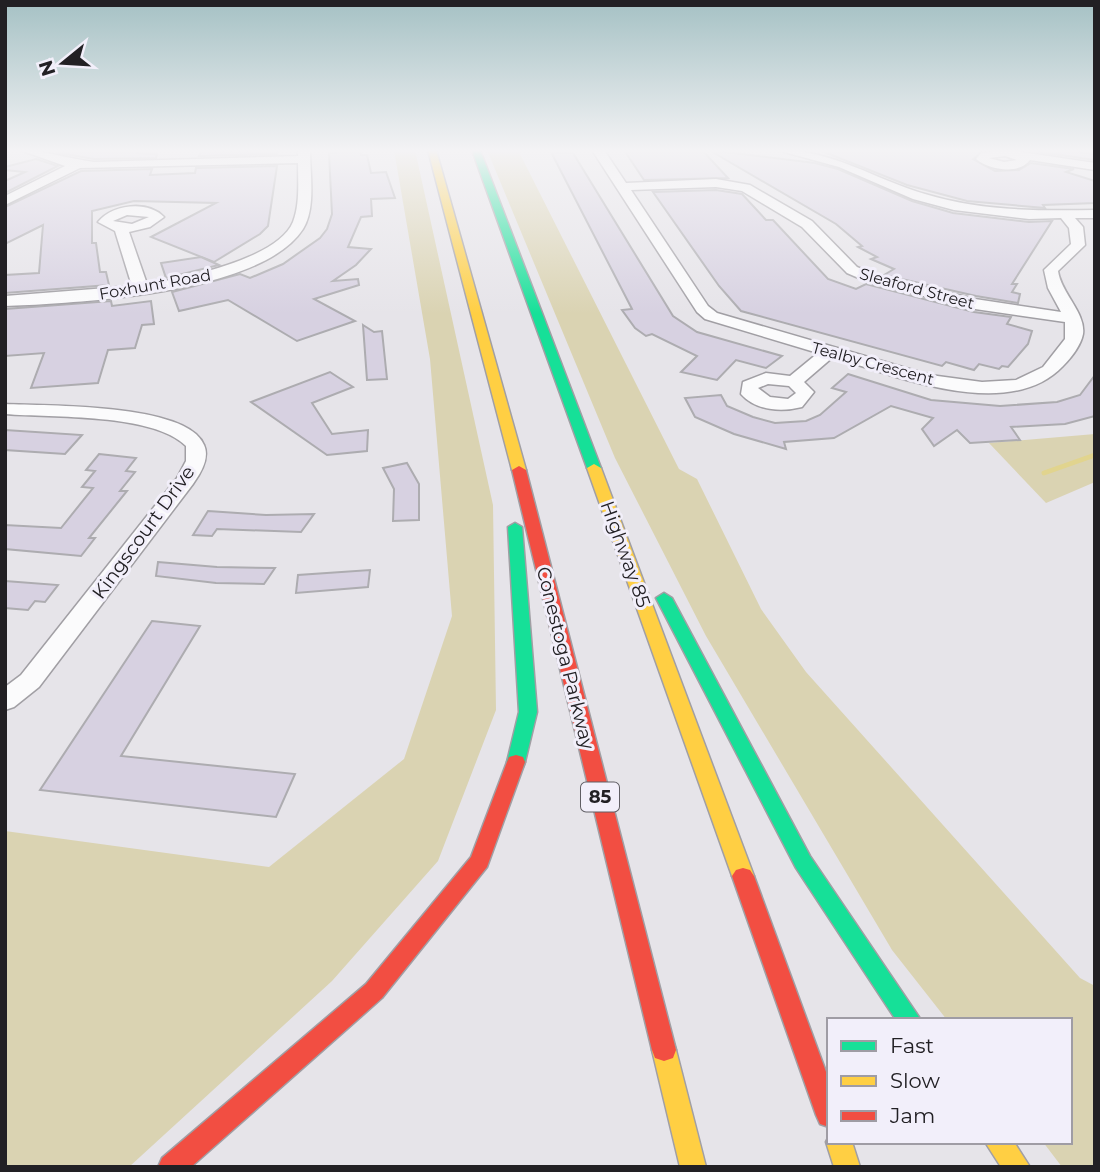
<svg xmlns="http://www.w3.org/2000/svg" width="1100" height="1172" font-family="Montserrat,sans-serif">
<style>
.green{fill:#dad3b2}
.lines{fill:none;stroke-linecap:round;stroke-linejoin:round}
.stream{stroke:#e1d48e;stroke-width:5}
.building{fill:#d7d1e1;stroke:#adacb0;stroke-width:2}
.street-casing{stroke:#a19fa4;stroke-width:3}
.fast-casing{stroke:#a19fa4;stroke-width:3}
.slow-casing{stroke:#a19fa4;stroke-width:3}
.jam-casing{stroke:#a19fa4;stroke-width:3}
.street{fill:#fbfbfc;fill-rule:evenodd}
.fast{fill:#16e098;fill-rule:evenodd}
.slow{fill:#ffcf43;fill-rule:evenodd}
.jam{fill:#f24e42;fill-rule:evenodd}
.labels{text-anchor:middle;stroke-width:6;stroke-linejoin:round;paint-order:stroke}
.far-street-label{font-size:16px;fill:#222024;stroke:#f2effa}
.shield{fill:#f2effa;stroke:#605e64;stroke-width:2}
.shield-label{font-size:18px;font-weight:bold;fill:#222024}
.street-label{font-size:19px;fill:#222024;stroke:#f2effa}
</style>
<rect width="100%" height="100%" fill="#e6e4e9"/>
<!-- green -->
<g class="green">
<polygon points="394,150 415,150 493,505 496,710 438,861 332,981 129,1167 5,1167 5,831 269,867 404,759 452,616 430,359"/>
<polygon points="487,150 518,150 679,469 697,479 761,609 806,672 1080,978 1095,986 1095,1167 1062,1167 1043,1142 1070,1142 1070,1020 947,1020 892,950 706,636 615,458"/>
<polygon points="1095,434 1095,482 1046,503 989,443"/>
</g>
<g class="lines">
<!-- stream -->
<polyline class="stream" points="1044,473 1095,455"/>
</g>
<!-- building -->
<g class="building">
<polygon points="68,150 140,150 137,153 157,154 156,158 94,159 59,153"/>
<polygon points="201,150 223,152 278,150 277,154 199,156"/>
<polygon points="336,150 361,150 361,155 367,155 371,173 386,172 395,198 371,199 372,216 361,217 348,247 371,249 356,265 333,281 358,279 359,285 314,299 355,321 297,341 228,300 179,311 172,292 240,274 250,278 283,264 320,238 327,229 332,214 329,153 336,153"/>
<polygon points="624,150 702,150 728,178 644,180"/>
<polygon points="709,150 815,163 838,169 912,201 953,213 1029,222 1052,221 1012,284 1017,284 1012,292 1020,294 1018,303 976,296 884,275 894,269 871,259 877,257 858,247 862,246 836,224"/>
<polygon points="819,150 984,150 973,159 995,171 1019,170 1031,163 1074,169 1066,172 1095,181 1095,203 1043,205 1045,208 967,201 907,185"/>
<polygon points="1026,150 1065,150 1095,154 1095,160"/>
<polygon points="551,152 573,153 673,316 697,332 782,356 766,368 736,360 717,380 681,372 697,356 652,334 646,336 635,328 622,310 632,309"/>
<polygon points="36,159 58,166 5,193 5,181 25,172 5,170 5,167"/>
<polygon points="277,166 268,226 260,234 214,262 151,237 216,203 134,201 92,211 92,243 96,243 100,272 106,272 109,285 5,293 5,275 39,273 43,225 5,244 5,207 81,171 152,169 150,175 195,173 196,168"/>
<polygon points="716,190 742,194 766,220 773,220 828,279 856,289 866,284 974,312 1011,317 1007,324 1032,331 1028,344 1008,367 1002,366 999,369 979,364 974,370 946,362 942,366 741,311 719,286 653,192"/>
<polygon points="201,257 219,265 166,278 161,263"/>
<polygon points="111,301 112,306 151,301 154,324 142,325 135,348 108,350 98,383 31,388 44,353 5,356 5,309"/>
<polygon points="363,325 374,332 382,331 387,379 367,380"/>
<polygon points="330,372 353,387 312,403 332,434 368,430 367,451 327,455 251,402"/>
<polygon points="848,374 931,400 1000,406 1057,402 1080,395 1095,375 1095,416 1065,424 1011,427 1020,440 970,443 957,430 934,446 922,429 933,418 891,406 834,438 784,442 786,449 734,434 695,417 685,398 721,395 727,406 753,417 775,423 806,421 820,415 846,392 832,388"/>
<polygon points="5,430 82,435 65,454 5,450"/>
<polygon points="99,454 136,458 126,471 135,472 120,491 127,491 89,538 95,538 81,556 5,549 5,525 61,528 93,488 82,487 95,471 86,470"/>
<polygon points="407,463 419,484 419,520 393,521 394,489 383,468"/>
<polygon points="208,511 266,515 314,514 301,532 217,529 212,536 193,535"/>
<polygon points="158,562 217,567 275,568 264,584 216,583 156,576"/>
<polygon points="370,570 368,587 296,593 298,575"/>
<polygon points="5,581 58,585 45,602 35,601 28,610 5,608"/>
<polygon points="152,621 200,626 121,756 295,774 276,817 40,790"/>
</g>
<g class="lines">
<defs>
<g id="street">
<path d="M20,150C45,150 69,159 94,162L298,156V150H310C310,174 316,208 303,229C261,294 77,303 5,306V296L132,286L115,231L98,222C112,204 148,200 164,217L150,227L129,232L147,284C182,279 278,259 293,222C300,204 298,182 298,163L80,168L5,205V196L65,166ZM127,215L149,217L132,224L113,221Z"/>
<path d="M592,150H604L626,183L716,179L750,185L812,221L857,267L878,276L975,299L1061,312L1048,288L1044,270L1071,244L1069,228L1061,218L1029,219L954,210L913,199L839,167L777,150C835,150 873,179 925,194C980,211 1038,211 1095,210V218H1075L1083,227L1085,245L1058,271C1061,293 1086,313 1083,334C1081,345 1071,358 1063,366C1009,423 896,376 833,357L804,382L814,392L802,407C782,412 756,411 741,394L743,382L766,373L790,376L818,353L705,319L697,312ZM716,187L742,191L802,227L847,273L868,282L975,309L1065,322V339L1043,367L1016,380L982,382L930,375L717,313L708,306L631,190ZM768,384L789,386L796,393L788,399L770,397L758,388Z"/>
<path d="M1008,150L1095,163V170L1030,160C1019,175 989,170 976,159L981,153ZM1005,156L1017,160L1004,162L989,158Z"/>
<path d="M5,404C45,406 188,403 204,445C210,458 201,473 193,484L39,687L14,707L5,710V687L21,675L177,478L186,461V446C153,413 53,418 5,414Z"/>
</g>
<g id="fast">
<polygon points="472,150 480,150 601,468 599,471 594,472 587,468"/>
<polygon points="515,523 522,527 537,712 525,762 523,767 516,769 509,767 507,762 519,712 508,527"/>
<polygon points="664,593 672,598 810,856 921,1020 896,1020 796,868 656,598"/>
</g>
<g id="slow">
<polygon points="428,150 436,150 526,470 524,473 514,473 512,470"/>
<polygon points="594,464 601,468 754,876 750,882 743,884 736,882 732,876 587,468"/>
<polygon points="664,1039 673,1042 676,1050 706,1167 680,1167 652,1050 655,1042"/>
<polygon points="829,1136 829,1142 852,1142 860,1167 834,1167 826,1142"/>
<polygon points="985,1142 1014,1142 1030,1167 1001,1167"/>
</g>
<g id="jam">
<polygon points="519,466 526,470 676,1050 673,1058 664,1061 655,1058 652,1050 512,470"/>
<polygon points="516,755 523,757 525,762 487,867 382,998 191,1167 158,1167 162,1158 366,984 471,857 507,762 509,757"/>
<polygon points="743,868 750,870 754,876 829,1080 829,1127 820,1124 816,1115 732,876 736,870"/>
</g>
</defs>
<!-- street casing -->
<use href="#street" class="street-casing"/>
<!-- fast casing -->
<use href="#fast" class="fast-casing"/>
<!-- slow casing -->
<use href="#slow" class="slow-casing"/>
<!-- jam casing -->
<use href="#jam" class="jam-casing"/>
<!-- street -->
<use href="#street" class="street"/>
<!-- fast -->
<use href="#fast" class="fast"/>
<!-- slow -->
<use href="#slow" class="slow"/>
<!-- jam -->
<use href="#jam" class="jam"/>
</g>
<!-- sky -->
<linearGradient id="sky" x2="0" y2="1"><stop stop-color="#a5c1c4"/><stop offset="0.48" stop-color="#f4f3f5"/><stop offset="1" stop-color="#f4f3f5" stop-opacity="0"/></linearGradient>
<rect width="1100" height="314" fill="url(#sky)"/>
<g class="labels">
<!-- far-street labels -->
<g class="far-street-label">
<text transform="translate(155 284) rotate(-10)" y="6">Foxhunt Road</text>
<text transform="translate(917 288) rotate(15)" y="6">Sleaford Street</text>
<text transform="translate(873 363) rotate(15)" y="6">Tealby Crescent</text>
</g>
<!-- shield labels -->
<rect class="shield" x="581" y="782.5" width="38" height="29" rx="5"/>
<g class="shield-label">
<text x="600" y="803">85</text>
</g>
<!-- street labels -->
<g class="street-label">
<text transform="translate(143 532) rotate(-54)" y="7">Kingscourt Drive</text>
<text transform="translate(626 554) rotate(70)" y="7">Highway 85</text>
<text transform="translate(566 658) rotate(76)" y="7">Conestoga Parkway</text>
</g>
</g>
<!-- border -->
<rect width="1100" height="1172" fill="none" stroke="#222024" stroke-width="14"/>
<!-- legend -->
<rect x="827" y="1018" width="245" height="126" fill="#f2effa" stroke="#9f9ca4" stroke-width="2"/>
<rect x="841" y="1041" width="35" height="10" fill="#16e098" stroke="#9f9ca4" stroke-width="2"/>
<text x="890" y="1053" font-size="21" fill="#222024">Fast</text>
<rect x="841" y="1076" width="35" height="10" fill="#ffcf43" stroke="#9f9ca4" stroke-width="2"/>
<text x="890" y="1088" font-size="21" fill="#222024">Slow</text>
<rect x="841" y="1111" width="35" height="10" fill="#f24e42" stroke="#9f9ca4" stroke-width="2"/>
<text x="890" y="1123" font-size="21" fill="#222024">Jam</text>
<!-- north arrow -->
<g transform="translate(63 63) rotate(252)" stroke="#f2effa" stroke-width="5" paint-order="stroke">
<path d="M0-5L12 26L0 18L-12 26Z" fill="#222024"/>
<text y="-10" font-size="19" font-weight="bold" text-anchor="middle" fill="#222024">N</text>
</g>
</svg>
